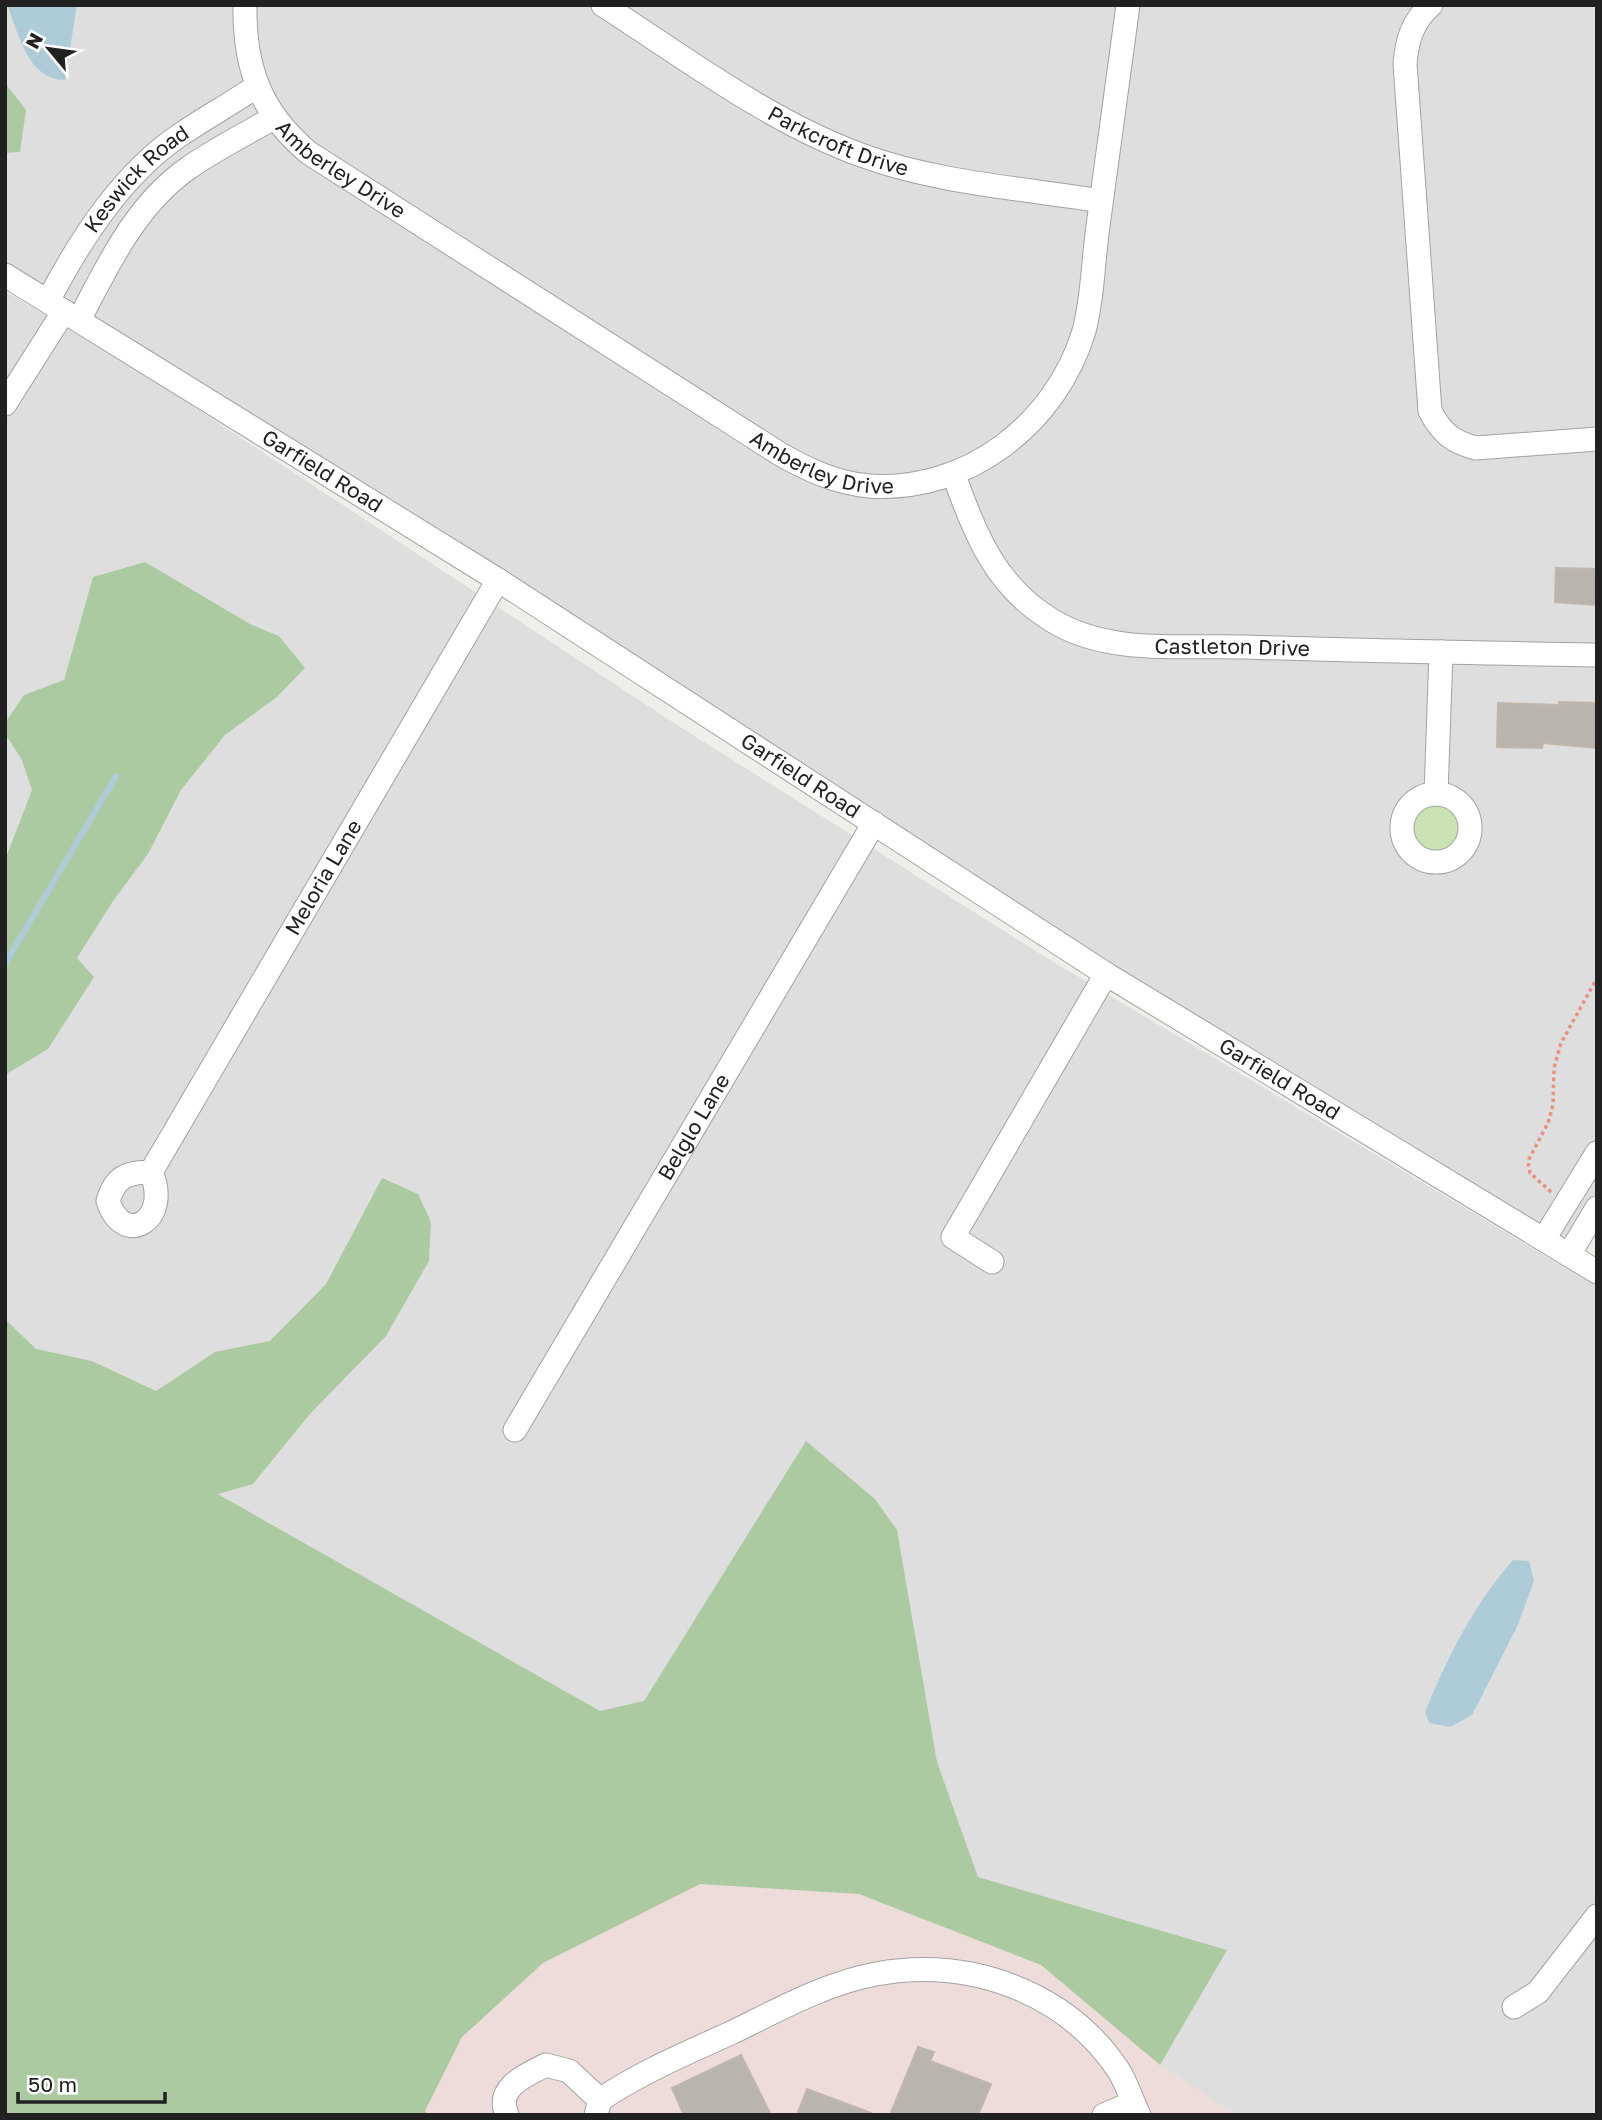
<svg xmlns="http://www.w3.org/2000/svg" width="1602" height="2120" font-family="'Golos Text',sans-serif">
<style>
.residential{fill:#dfdede}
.commercial{fill:#eedcda}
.grass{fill:#c9e3b5}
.forest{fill:#accaa2}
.water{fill:#aeccd8}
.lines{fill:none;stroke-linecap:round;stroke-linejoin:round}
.stream{stroke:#aeccd8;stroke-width:6}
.building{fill:#b9b4ae;stroke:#c0b6ac;stroke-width:2}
.minor-casing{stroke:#a2a2a2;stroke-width:25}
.path{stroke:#ea907f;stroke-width:3.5;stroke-dasharray:3.5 3.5;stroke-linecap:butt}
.minor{stroke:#fff;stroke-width:23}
.labels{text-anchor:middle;stroke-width:7;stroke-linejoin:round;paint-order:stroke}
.street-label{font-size:21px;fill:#212121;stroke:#fff}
</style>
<rect width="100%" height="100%" fill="#f0eee8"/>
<!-- residential -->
<g class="residential">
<polygon points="5,5 1597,5 1597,1208 1569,1255 5,275"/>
<polygon points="5,291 144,374 677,725 1047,958 1597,1287 1597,2115 1236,2115 1160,2065 1195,2004 599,1711 5,1372"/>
</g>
<!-- commercial -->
<polygon class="commercial" points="599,1711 1195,2005 1160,2065 1236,2115 5,2115 5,2061"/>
<!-- grass -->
<circle class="grass" cx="1438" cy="829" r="24"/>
<!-- forest -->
<g class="forest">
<polygon points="5,83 26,110 20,152 5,153"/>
<polygon points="145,562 250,624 279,636 305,668 277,697 225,735 181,790 148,854 113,901 77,958 94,977 48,1049 5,1075 5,860 32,790 21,758 5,734 5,723 24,695 64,680 93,577"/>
<polygon points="382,1178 418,1194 431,1222 429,1261 386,1336 309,1415 253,1484 218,1494 600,1711 644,1701 806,1441 875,1499 897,1530 937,1762 978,1877 1227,1950 1160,2065 1041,1965 859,1894 700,1884 543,1963 462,2037 425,2111 427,2115 5,2115 5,1319 36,1349 92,1361 156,1391 215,1352 270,1341 326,1284"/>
</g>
<!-- water -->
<g class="water">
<path d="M7,5H77L65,80C28,80 19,34 7,5Z"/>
<path d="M1513,1560L1529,1561L1534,1581L1517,1627L1472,1715L1450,1727L1429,1723L1425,1712C1447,1658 1474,1604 1513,1560Z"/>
</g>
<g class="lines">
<!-- stream -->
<polyline class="stream" points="5,964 116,776"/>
</g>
<!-- building -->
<g class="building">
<polygon points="1556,568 1597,569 1597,605 1555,602"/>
<polygon points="1559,702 1597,703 1597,748 1543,743 1542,748 1497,747 1498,703 1559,705"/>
<polygon points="918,2047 934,2052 930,2061 991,2084 978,2115 890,2115"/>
<polygon points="741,2055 771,2115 684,2115 672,2088"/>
<polygon points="807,2089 871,2113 871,2115 797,2115"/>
</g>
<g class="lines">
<defs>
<g id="minor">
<path id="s1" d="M245,5C244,67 260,112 309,153L780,454C808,470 836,483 869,486C967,493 1056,424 1084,331C1093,298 1093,260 1098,226C1108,152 1118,79 1128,5"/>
<path id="s2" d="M603,5C684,57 770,122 861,155C937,183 1021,188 1101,201"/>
<path d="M1431,5C1412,22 1407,40 1405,64L1430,411C1441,432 1452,442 1476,448L1597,439"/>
<path id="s3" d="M5,275L498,580L1106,974L1597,1272"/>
<path id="s4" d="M48,301C80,240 122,174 180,135C205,118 232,103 257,86"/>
<path d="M79,320C108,265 135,206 187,169C215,149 246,134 275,117"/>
<polyline points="5,404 64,311"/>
<path id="s5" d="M954,475C975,535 996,587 1053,621C1109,655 1182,645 1245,647C1362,651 1480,653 1597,655"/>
<polyline points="1436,794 1441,652"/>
<circle cx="1436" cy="828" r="34"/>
<path id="s6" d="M151,1172C172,1221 123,1248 108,1201C115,1177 127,1172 151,1172L498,580"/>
<polyline points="1544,1239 1597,1153"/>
<polyline points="1569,1255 1597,1208"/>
<polyline points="992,1262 953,1237 1106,974"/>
<path id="s7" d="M515,1430L874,823"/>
<polyline points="1514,2007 1538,1992 1597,1916"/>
<path d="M507,2115C495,2087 526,2075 546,2065L569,2071L600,2100"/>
<path d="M596,2115L600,2100C641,2072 687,2053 733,2032C778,2010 826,1983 876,1974C969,1957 1066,1991 1119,2071C1127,2084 1132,2101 1139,2115"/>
<polyline points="1104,2115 1133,2103"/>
</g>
</defs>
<!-- minor casing -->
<use href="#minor" class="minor-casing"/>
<!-- path -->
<polyline class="path" points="1551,1192 1530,1173 1528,1161 1548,1123 1553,1105 1554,1068 1561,1043 1597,978"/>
<!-- minor -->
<use href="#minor" class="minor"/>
</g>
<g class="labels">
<!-- street labels -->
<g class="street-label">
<text dy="7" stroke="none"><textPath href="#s2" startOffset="273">Parkcroft Drive</textPath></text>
<text dy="7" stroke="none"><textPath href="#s1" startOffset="203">Amberley Drive</textPath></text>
<text dy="7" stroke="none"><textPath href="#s4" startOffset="152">Keswick Road</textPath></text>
<text dy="7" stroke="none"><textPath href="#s1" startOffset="770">Amberley Drive</textPath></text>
<text dy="7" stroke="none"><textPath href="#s3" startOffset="373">Garfield Road</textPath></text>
<text dy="7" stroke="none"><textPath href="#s5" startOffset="364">Castleton Drive</textPath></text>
<text dy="7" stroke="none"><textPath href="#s3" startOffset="940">Garfield Road</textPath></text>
<text dy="7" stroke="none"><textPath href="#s6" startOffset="502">Meloria Lane</textPath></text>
<text dy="7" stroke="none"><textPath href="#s3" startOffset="1507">Garfield Road</textPath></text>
<text dy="7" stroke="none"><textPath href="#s7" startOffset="352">Belglo Lane</textPath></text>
</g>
</g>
<!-- border -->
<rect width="1602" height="2120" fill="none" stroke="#212121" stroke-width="14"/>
<!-- north arrow -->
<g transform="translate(49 49) rotate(299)" stroke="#ffffff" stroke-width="5" paint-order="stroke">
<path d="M0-5L12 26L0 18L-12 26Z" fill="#212121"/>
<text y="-10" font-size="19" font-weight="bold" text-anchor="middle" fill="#212121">N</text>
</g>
<!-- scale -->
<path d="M18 2092v10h147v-10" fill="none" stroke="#212121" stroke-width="3.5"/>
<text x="28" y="2092" font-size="21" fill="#212121" stroke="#ffffff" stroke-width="5" paint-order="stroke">50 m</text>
</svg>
